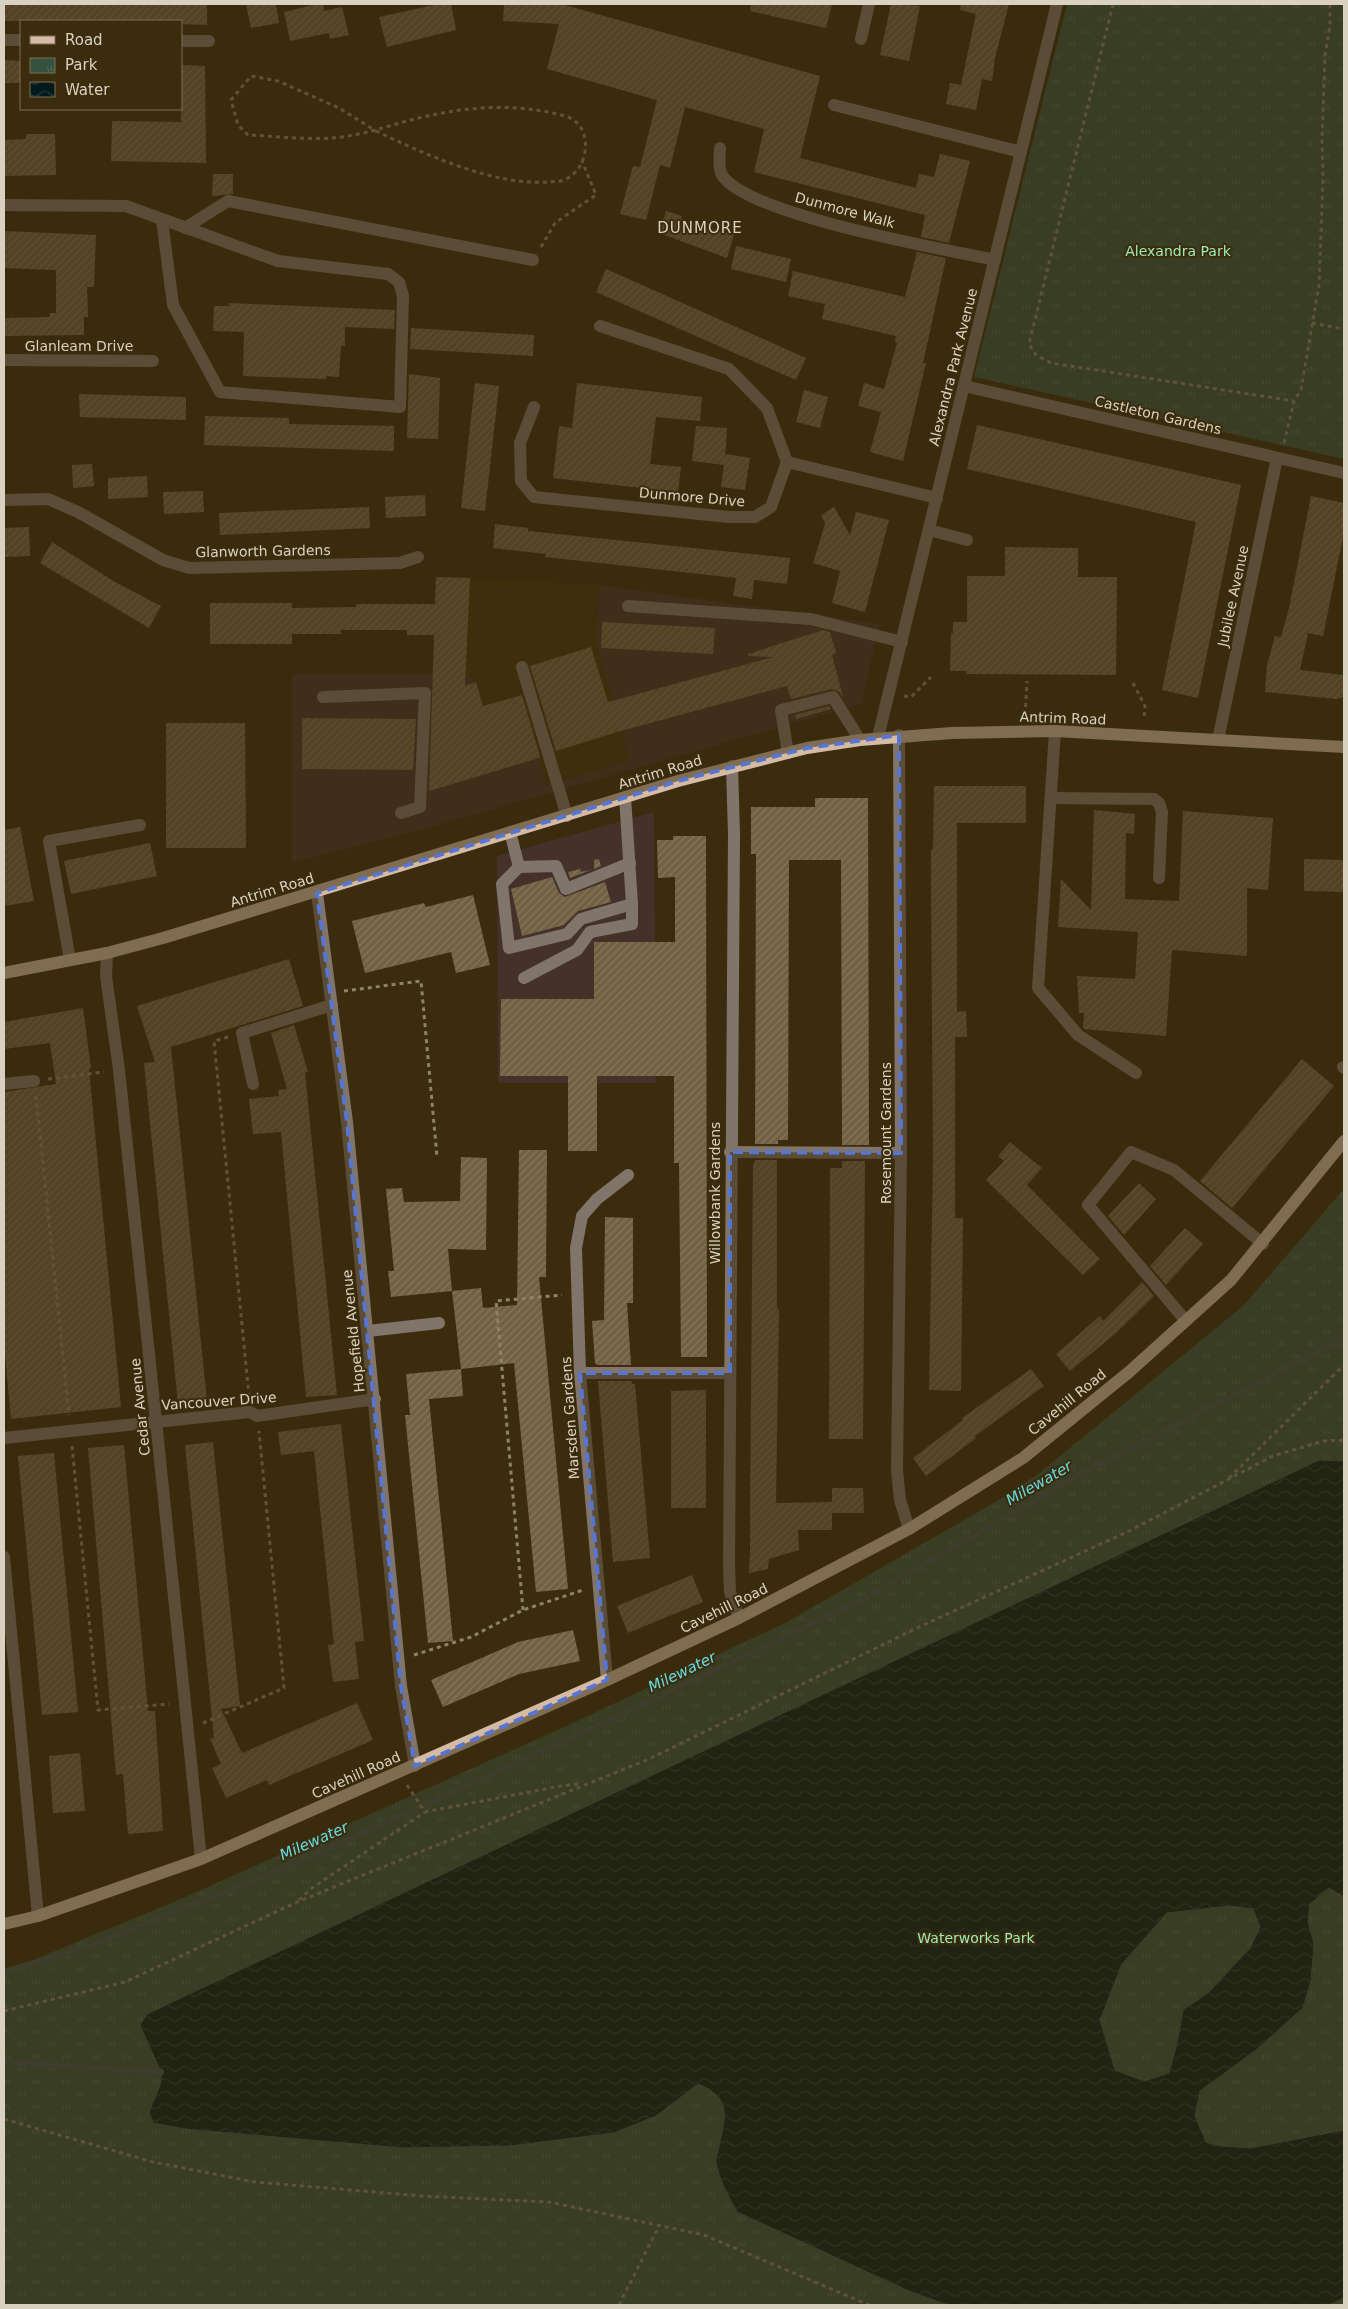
<svg xmlns="http://www.w3.org/2000/svg" width="1348" height="2309" font-family="'DejaVu Sans',sans-serif">
<style>
.commercial{fill:#44312a}
.built{fill:#44320b}
.park{fill:url(#park-tufts)}
.water{fill:url(#water-waves);stroke:#44514e;fill-rule:evenodd}
.lines{fill:none;stroke-linecap:round;stroke-linejoin:round}
.stream{stroke:#44514e;stroke-width:6}
.building{fill:url(#building-hatch)}
.path{stroke:#8d826a;stroke-width:3;stroke-dasharray:4 4;stroke-linecap:butt}
.minor{stroke:#81746a;stroke-width:12}
.major{stroke:#d5baa5;stroke-width:12}
.marked{fill:none;stroke:#5676d1;stroke-width:4;stroke-dasharray:10 6;stroke-linejoin:round}
.labels{text-anchor:middle;stroke-width:4;stroke-linejoin:round;paint-order:stroke}
.street-label{font-size:14px;fill:#dad2c1;stroke:#3a2c0d}
.park-label{font-size:14px;fill:#9ceab6;stroke:#3a2c0d}
.neighbourhood-label{font-size:15px;letter-spacing:1px;fill:#dad2c1;stroke:#3a2c0d}
.water-label{font-size:15px;font-style:italic;fill:#66dce2;stroke:#3a2c0d}
</style>
<defs>
<pattern id="park-tufts" width="24" height="20" patternUnits="userSpaceOnUse" patternTransform="scale(1.25)"><rect width="24" height="20" fill="#36523e"/><path d="M3 7l-1-3M5 7V3M7 7l1-3M15 17l-1-3M17 17v-4M19 17l1-3" fill="none" stroke="#526a58"/></pattern>
<pattern id="water-waves" width="16" height="10" patternUnits="userSpaceOnUse" patternTransform="scale(1.25)"><rect width="16" height="10" fill="#031a1c"/><path d="M0 5q4-4 8 0t8 0" fill="none" stroke="#273a3b"/></pattern>
<pattern id="building-hatch" width="6" height="6" patternUnits="userSpaceOnUse" patternTransform="scale(1.25)"><rect width="6" height="6" fill="#716142"/><path d="M-1 1l2-2M0 6l6-6M5 7l2-2" fill="none" stroke="#85775c"/></pattern>
</defs>
<rect width="100%" height="100%" fill="#3a2c0d"/>
<!-- commercial -->
<g class="commercial">
<polygon points="599,585 880,624 861,704 428,828 292,863 292,674 465,673 476,682 520,695 547,785 630,760 596,644"/>
<polygon points="654,812 656,1083 498,1083 497,856"/>
</g>
<!-- built -->
<polygon class="built" points="436,577 599,585 596,644 630,760 547,785 520,696 483,706 476,682 465,673 433,672"/>
<!-- park -->
<g class="park">
<polygon points="1067,4 1344,4 1344,459 974,377"/>
<polygon points="1344,1189 1344,2305 4,2305 4,1968 21,1965 181,1899 415,1794 573,1723 787,1622 997,1501 1037,1475 1243,1306"/>
</g>
<!-- water -->
<path class="water" d="M1319,1460L1344,1461V1897L1329,1888L1310,1904L1308,1921L1314,1944L1311,1981L1303,2008L1256,2050L1200,2091L1195,2116L1206,2142L1221,2146L1250,2148L1344,2130V2298L1328,2305H948L909,2291L737,2212C730,2198 718,2179 716,2162C715,2158 718,2152 719,2147C725,2116 733,2098 698,2084L656,2116L614,2133L510,2146L402,2148L185,2129L153,2123L149,2112L161,2083V2072L140,2025L147,2014ZM1230,1906L1253,1909L1260,1927L1250,1948L1208,1993L1183,2010L1177,2043L1169,2073L1144,2081L1115,2070L1100,2020L1122,1964L1167,1913Z"/>
<g class="lines">
<!-- stream -->
<g class="stream">
<polyline points="4,1972 92,1945 293,1865 604,1723 858,1602 1091,1468 1344,1339"/>
<polyline points="4,2062 161,2072"/>
</g>
</g>
<!-- building -->
<g class="building">
<polygon points="4,4 207,4 207,25 181,24 181,21 4,21"/>
<polygon points="246,4 276,4 279,23 251,28"/>
<polygon points="318,4 323,4 324,11 342,7 349,35 330,39 329,33 290,41 284,12"/>
<polygon points="439,4 451,4 456,30 387,47 379,17"/>
<polygon points="504,4 561,4 820,76 800,158 916,188 919,174 934,177 940,154 970,161 949,243 921,237 925,215 754,172 764,129 685,107 670,168 660,165 646,220 620,214 633,166 640,167 657,100 547,69 559,24 503,21"/>
<polygon points="751,4 832,4 826,28 750,11"/>
<polygon points="891,4 920,6 909,61 880,55"/>
<polygon points="961,4 1009,4 995,58 992,81 982,79 976,110 946,104 950,83 961,85 976,14 960,10"/>
<polygon points="4,60 21,61 21,83 4,83"/>
<polygon points="181,65 205,66 206,163 111,161 112,121 181,122"/>
<polygon points="26,134 55,134 56,175 4,176 4,140 26,139"/>
<polygon points="213,174 233,174 233,194 212,196"/>
<polygon points="666,211 682,216 681,219 734,235 727,258 659,233"/>
<polygon points="4,231 96,235 94,287 87,287 88,317 84,317 84,335 4,336 4,318 50,317 50,313 56,313 56,270 4,268"/>
<polygon points="736,246 791,259 786,282 731,269"/>
<polygon points="917,252 946,258 923,363 926,363 903,461 870,452 881,412 858,406 864,383 884,389 897,343 895,342 896,336 822,319 825,304 788,296 793,271 905,297"/>
<polygon points="606,269 806,358 796,380 596,292"/>
<polygon points="229,303 395,310 394,329 345,327 345,346 341,346 339,377 326,376 326,379 243,376 244,332 213,331 214,306 229,306"/>
<polygon points="411,328 534,335 533,356 410,349"/>
<polygon points="409,374 440,378 438,439 407,438"/>
<polygon points="475,383 499,386 485,511 461,508"/>
<polygon points="577,383 702,397 700,421 656,417 650,464 681,467 678,492 553,478 559,426 572,428"/>
<polygon points="804,390 828,397 820,428 796,422"/>
<polygon points="79,394 186,397 186,420 80,417"/>
<polygon points="205,416 289,418 289,424 394,426 394,451 204,445"/>
<polygon points="977,425 1241,485 1198,698 1162,690 1196,522 967,469"/>
<polygon points="696,426 727,428 725,459 726,454 750,458 745,490 721,487 724,465 692,461"/>
<polygon points="92,464 94,486 73,488 72,465"/>
<polygon points="147,476 148,497 108,499 108,478"/>
<polygon points="203,491 204,512 164,514 163,492"/>
<polygon points="425,495 426,516 386,518 385,497"/>
<polygon points="1311,496 1344,503 1344,532 1323,636 1308,633 1300,670 1344,675 1344,697 1337,699 1265,692 1267,665 1275,636 1281,637 1289,608"/>
<polygon points="369,507 370,528 220,535 219,513"/>
<polygon points="834,507 850,535 856,512 889,520 865,612 832,603 840,571 813,563 825,524 821,515"/>
<polygon points="495,524 528,528 528,531 790,558 787,584 754,580 752,599 733,596 736,578 545,557 546,554 493,548"/>
<polygon points="29,527 30,556 5,557 4,528"/>
<polygon points="52,542 115,582 161,606 149,628 40,563"/>
<polygon points="1005,547 1078,548 1078,577 1117,577 1116,675 966,674 966,671 950,671 951,633 953,633 953,622 967,622 967,576 1005,576"/>
<polygon points="436,577 470,578 465,686 476,682 483,706 522,695 540,756 539,758 429,791 434,635 407,635 407,630 341,630 341,634 292,634 292,644 210,644 210,603 292,603 292,608 356,607 356,604 435,604"/>
<polygon points="602,622 715,628 713,654 601,648"/>
<polygon points="823,630 830,632 836,653 832,655 844,700 840,692 832,689 791,699 787,686 617,732 556,751 530,666 591,647 608,702 773,657 748,656 748,654"/>
<polygon points="829,706 831,709 796,719 795,715"/>
<polygon points="302,718 416,719 413,770 302,769"/>
<polygon points="166,723 245,723 246,848 166,848"/>
<polygon points="934,786 1026,786 1026,823 957,823 957,1012 966,1011 967,1037 955,1037 955,1218 963,1218 961,1391 929,1390 933,1162 931,879 931,849 933,849"/>
<polygon points="815,798 868,798 869,1145 842,1145 841,860 789,860 788,1140 778,1140 778,1144 755,1144 756,854 751,854 751,807 815,807"/>
<polygon points="1094,810 1135,814 1134,834 1126,833 1125,899 1179,901 1183,811 1273,818 1268,890 1247,888 1247,956 1172,950 1166,1036 1083,1029 1084,1013 1079,1013 1077,976 1135,979 1138,932 1058,927 1061,879 1091,910"/>
<polygon points="20,827 34,901 4,906 4,830"/>
<polygon points="673,836 706,836 707,1357 681,1357 679,1163 674,1163 674,1076 597,1076 597,1151 568,1151 568,1076 500,1076 501,999 594,999 594,942 675,942 675,877 658,878 657,840 673,840"/>
<polygon points="150,843 157,876 71,894 64,861"/>
<polygon points="599,859 601,866 570,878 568,872 580,869 581,872 594,869 594,860"/>
<polygon points="1304,859 1344,860 1344,892 1304,891"/>
<polygon points="552,877 559,893 565,897 605,882 611,902 578,911 564,925 522,936 511,889"/>
<polygon points="473,895 490,965 456,973 451,952 365,973 352,921 424,903 426,907"/>
<polygon points="289,959 303,1006 171,1047 207,1401 178,1404 144,1063 155,1062 137,1006"/>
<polygon points="83,1008 91,1068 89,1069 121,1407 11,1419 4,1344 4,1092 56,1084 50,1043 4,1049 4,1022"/>
<polygon points="294,1025 308,1072 305,1073 337,1395 306,1397 281,1132 253,1134 249,1099 279,1096 278,1090 287,1089 271,1033"/>
<polygon points="1302,1059 1334,1086 1232,1208 1200,1181"/>
<polygon points="1010,1142 1042,1168 1027,1185 1100,1259 1083,1275 986,1180 1004,1161 998,1156"/>
<polygon points="519,1150 547,1150 546,1277 539,1277 568,1589 536,1592 514,1363 461,1369 452,1291 391,1297 388,1271 394,1271 386,1189 402,1188 404,1202 460,1201 461,1157 487,1158 486,1250 448,1249 452,1291 481,1288 483,1308 517,1305"/>
<polygon points="755,1160 777,1160 777,1309 779,1309 776,1503 832,1502 832,1530 798,1530 799,1550 769,1559 768,1569 749,1573 750,1550 752,1549 750,1550 750,1510 753,1166"/>
<polygon points="842,1161 865,1161 863,1439 829,1439 830,1168 842,1168"/>
<polygon points="1139,1183 1156,1199 1124,1235 1108,1216"/>
<polygon points="605,1217 633,1218 633,1303 627,1303 631,1365 597,1365 595,1363 592,1321 604,1320"/>
<polygon points="1185,1228 1203,1244 1166,1285 1150,1266"/>
<polygon points="1142,1282 1154,1296 1116,1333 1070,1371 1056,1354 1100,1316 1103,1321"/>
<polygon points="461,1369 463,1396 429,1399 453,1641 428,1643 405,1415 410,1415 406,1374"/>
<polygon points="1031,1369 1044,1386 975,1436 976,1438 926,1476 913,1458 963,1420 962,1418"/>
<polygon points="598,1381 632,1381 632,1384 635,1384 650,1558 613,1562"/>
<polygon points="706,1390 706,1508 671,1508 671,1391"/>
<polygon points="341,1424 364,1641 355,1642 359,1679 333,1682 328,1645 334,1644 314,1451 281,1455 278,1432"/>
<polygon points="213,1442 240,1706 221,1709 242,1753 357,1703 373,1740 269,1785 267,1780 226,1798 212,1768 221,1764 210,1739 214,1738 185,1445"/>
<polygon points="124,1445 148,1711 155,1711 163,1831 128,1834 123,1774 116,1775 88,1448"/>
<polygon points="54,1453 78,1712 42,1715 18,1456"/>
<polygon points="832,1488 863,1488 864,1513 832,1513"/>
<polygon points="692,1575 703,1602 628,1633 617,1606"/>
<polygon points="573,1630 580,1661 519,1674 443,1707 431,1680 518,1642"/>
<polygon points="80,1753 85,1811 53,1813 49,1756"/>
</g>
<g class="lines">
<!-- path -->
<g class="path">
<polyline points="1113,4 1029,344 1036,355 1051,363 1294,401"/>
<path d="M376,131C424,154 494,186 549,182C553,181 559,182 564,180C591,169 594,124 565,116C518,103 470,106 423,117C392,124 363,136 331,138C304,140 275,136 248,135L238,125L231,100L251,76L278,81L339,108L376,131"/>
<polyline points="541,247 555,223 596,195 582,161"/>
<polyline points="1312,323 1344,329"/>
<polyline points="1284,443 1294,401 1301,390 1319,285 1323,180 1322,138 1325,55 1330,26 1330,4"/>
<polyline points="1133,683 1145,706 1144,720"/>
<polyline points="904,696 911,697 931,677"/>
<polyline points="1025,715 1027,681"/>
<polyline points="344,991 421,981 437,1157"/>
<polyline points="228,1037 214,1041 249,1396"/>
<polyline points="48,1079 104,1072"/>
<polyline points="36,1096 69,1415"/>
<polyline points="72,1446 98,1710 169,1704"/>
<polyline points="1229,1478 1344,1365"/>
<polyline points="523,1610 496,1301 562,1295"/>
<polyline points="414,1655 471,1637 523,1610 583,1590"/>
<polyline points="203,1723 284,1688 259,1431"/>
<polyline points="407,1785 425,1812 561,1786 581,1784"/>
<polyline points="299,1900 312,1888 425,1812"/>
<polyline points="4,2011 125,1982 297,1902 649,1759 919,1627 1129,1531 1273,1456 1323,1441 1344,1440"/>
<polyline points="4,2119 153,2162 255,2182 422,2196 549,2202 704,2235 869,2305"/>
<polyline points="619,2305 659,2226"/>
</g>
<!-- minor -->
<g class="minor">
<polyline points="861,39 869,4"/>
<polyline points="4,40 21,40"/>
<polyline points="181,41 209,41"/>
<polyline points="834,105 1021,152"/>
<path d="M720,148C720,156 718,169 722,175C747,215 943,249 995,260"/>
<polyline points="4,205 126,206 278,261 388,274 399,282 403,296 400,407 220,392 173,305 162,220"/>
<polyline points="185,228 228,201 533,260"/>
<polyline points="600,326 729,369 767,408 787,462"/>
<polyline points="4,360 153,361"/>
<polyline points="964,386 1344,473"/>
<polyline points="534,407 520,443 521,481 534,497 729,517 755,517 771,507 787,462 937,498"/>
<polyline points="4,500 48,499 78,512 163,560 189,568 400,563 418,557"/>
<polyline points="929,530 967,540"/>
<polyline points="628,606 811,619 902,642"/>
<polyline points="522,667 567,816"/>
<polyline points="323,697 425,693 420,807 401,813"/>
<polyline points="1055,731 1038,988 1078,1035 1136,1073"/>
<polyline points="899,735 901,1153 897,1470 900,1500 909,1529"/>
<polyline points="878,737 1057,4"/>
<polyline points="1218,740 1277,458"/>
<polyline points="788,753 781,710 833,697 860,740"/>
<polyline points="732,766 734,834 729,1566 730,1592 739,1618"/>
<polyline points="1052,798 1154,799 1159,803 1162,812 1159,878"/>
<polyline points="510,832 519,867 502,884 509,948 567,934 581,919 632,904 625,797"/>
<polyline points="519,867 556,866 566,889 630,863"/>
<polyline points="317,893 347,1122 401,1686 415,1766"/>
<polyline points="107,953 106,976 119,1070 156,1421 201,1859"/>
<polyline points="70,960 49,841 140,825"/>
<polyline points="524,978 577,950 590,932 632,924 632,904"/>
<polyline points="1343,1067 1344,1068"/>
<polyline points="4,1084 34,1081"/>
<polyline points="253,1084 242,1033 332,1005"/>
<polyline points="730,1152 901,1153"/>
<polyline points="1186,1321 1088,1205 1131,1152 1174,1170 1263,1244"/>
<polyline points="368,1331 439,1323"/>
<polyline points="580,1373 730,1373"/>
<polyline points="4,1438 250,1412 257,1416 375,1399"/>
<polyline points="4,1557 38,1916"/>
<polyline points="607,1680 580,1373 576,1248 582,1216 597,1199 628,1175"/>
</g>
<!-- major -->
<g class="major">
<polyline points="4,973 107,953 163,938 678,781 807,748 860,740 952,733 1055,731 1344,747"/>
<polyline points="4,1924 38,1916 201,1859 607,1680 739,1618 909,1529 1023,1458 1129,1372 1231,1280 1344,1141"/>
</g>
</g>
<!-- marked area -->
<path d="M0 0H1348V2309H0ZM899,735L901,1153L730,1152V1373H580L607,1680L415,1766L401,1686L347,1122L317,893L678,781L807,748Z" fill="#3a2c0d" fill-opacity=".55" fill-rule="evenodd"/>
<path class="marked" d="M899,735L901,1153L730,1152V1373H580L607,1680L415,1766L401,1686L347,1122L317,893L678,781L807,748Z"/>
<g class="labels">
<!-- street labels -->
<g class="street-label">
<text transform="translate(845 210) rotate(15)" y="5">Dunmore Walk</text>
<text x="79" y="351">Glanleam Drive</text>
<text transform="translate(953 367) rotate(-76)" y="5">Alexandra Park Avenue</text>
<text transform="translate(1158 415) rotate(13)" y="5">Castleton Gardens</text>
<text transform="translate(692 497) rotate(5)" y="5">Dunmore Drive</text>
<text transform="translate(263 551) rotate(-1)" y="5">Glanworth Gardens</text>
<text transform="translate(1233 596) rotate(-78)" y="5">Jubilee Avenue</text>
<text transform="translate(1063 718) rotate(2)" y="5">Antrim Road</text>
<text transform="translate(660 772) rotate(-17)" y="5">Antrim Road</text>
<text transform="translate(272 890) rotate(-17)" y="5">Antrim Road</text>
<text transform="translate(886 1133) rotate(-90)" y="5">Rosemount Gardens</text>
<text transform="translate(715 1193) rotate(-90)" y="5">Willowbank Gardens</text>
<text transform="translate(353 1331) rotate(-96)" y="5">Hopefield Avenue</text>
<text transform="translate(219 1401) rotate(-4)" y="5">Vancouver Drive</text>
<text transform="translate(1067 1402) rotate(-39)" y="5">Cavehill Road</text>
<text transform="translate(140 1407) rotate(-96)" y="5">Cedar Avenue</text>
<text transform="translate(570 1418) rotate(-94)" y="5">Marsden Gardens</text>
<text transform="translate(724 1608) rotate(-26)" y="5">Cavehill Road</text>
<text transform="translate(356 1775) rotate(-24)" y="5">Cavehill Road</text>
</g>
<!-- park labels -->
<g class="park-label">
<text x="1178" y="256">Alexandra Park</text>
<text x="976" y="1943">Waterworks Park</text>
</g>
<!-- neighbourhood labels -->
<g class="neighbourhood-label">
<text x="700" y="233">DUNMORE</text>
</g>
<!-- water labels -->
<g class="water-label">
<text transform="translate(1039 1483) rotate(-30)" y="5">Milewater</text>
<text transform="translate(682 1672) rotate(-26)" y="5">Milewater</text>
<text transform="translate(314 1841) rotate(-24)" y="5">Milewater</text>
</g>
</g>
<!-- border -->
<rect width="1348" height="2309" fill="none" stroke="#dad2c1" stroke-width="10"/>
<!-- legend -->
<rect x="20" y="20" width="162" height="90" fill="#3a2c0d" stroke="#7a6e55"/>
<rect x="30" y="36" width="25" height="8" fill="#d5baa5" stroke="#7a6e55"/>
<text x="65" y="45" font-size="15" fill="#dad2c1">Road</text>
<rect x="30" y="58" width="25" height="15" fill="url(#park-tufts)" stroke="#7a6e55"/>
<text x="65" y="70" font-size="15" fill="#dad2c1">Park</text>
<rect x="30" y="82" width="25" height="15" fill="url(#water-waves)" stroke="#7a6e55"/>
<text x="65" y="95" font-size="15" fill="#dad2c1">Water</text>
</svg>
